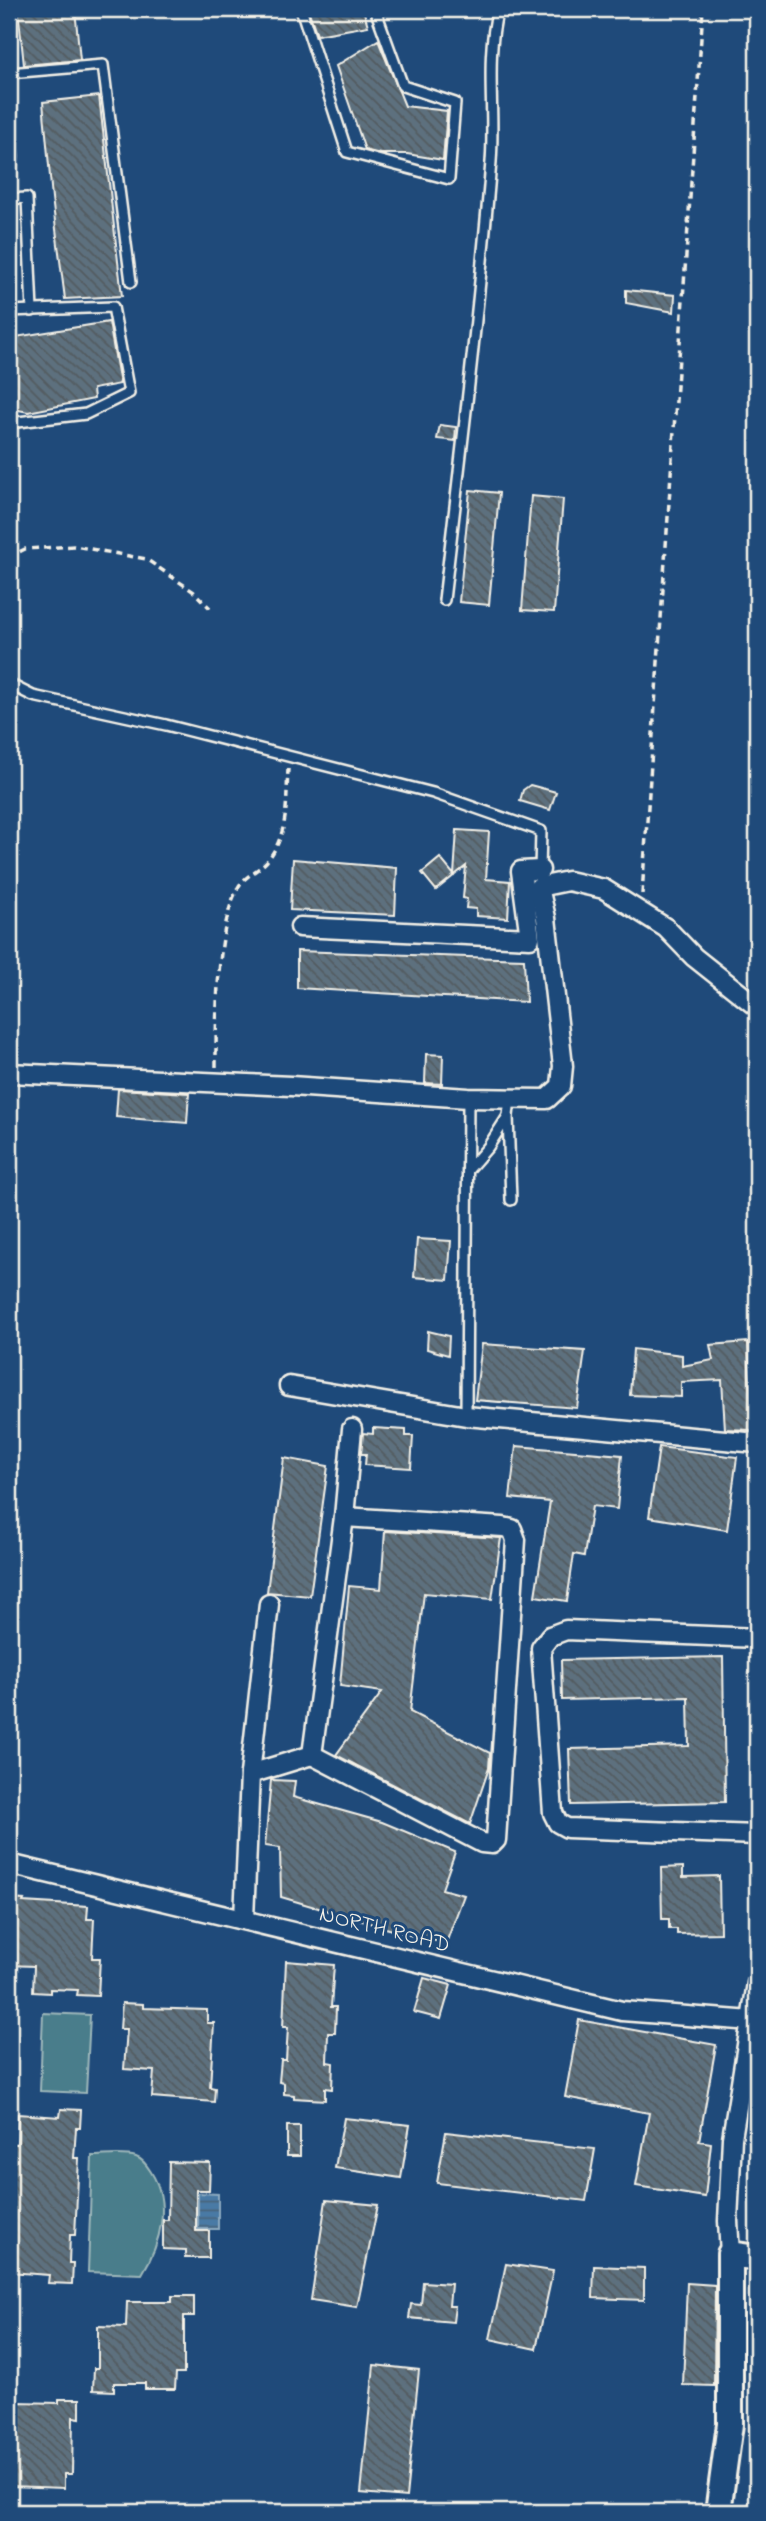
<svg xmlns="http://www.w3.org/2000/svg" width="766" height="2521" font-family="'Indie Flower',sans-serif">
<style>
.grass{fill:#487d8b;stroke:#9eb7ba;stroke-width:2}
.water{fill:url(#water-rules);stroke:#8daac0;stroke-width:2}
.building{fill:url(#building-back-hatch);stroke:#f4f1e8;stroke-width:2}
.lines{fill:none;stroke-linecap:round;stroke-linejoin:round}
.lane-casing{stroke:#f4f1e8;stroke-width:14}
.street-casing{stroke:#f4f1e8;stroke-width:23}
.secondary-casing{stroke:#f4f1e8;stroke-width:30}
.path{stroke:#f4f1e8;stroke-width:3.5;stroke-dasharray:7 5;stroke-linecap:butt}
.lane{stroke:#1f4a7a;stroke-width:9}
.street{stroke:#1f4a7a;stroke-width:18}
.secondary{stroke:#1f4a7a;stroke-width:24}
.labels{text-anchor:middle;stroke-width:6;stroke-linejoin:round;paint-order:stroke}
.street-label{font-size:23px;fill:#f4f1e8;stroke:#1f4a7a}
</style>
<defs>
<pattern id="water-rules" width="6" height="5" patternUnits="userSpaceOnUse" patternTransform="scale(1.75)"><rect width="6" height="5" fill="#487aa5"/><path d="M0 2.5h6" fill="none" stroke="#48647a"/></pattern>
<pattern id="building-back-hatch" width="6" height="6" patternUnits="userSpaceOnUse" patternTransform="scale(1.75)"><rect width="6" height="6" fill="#5d707e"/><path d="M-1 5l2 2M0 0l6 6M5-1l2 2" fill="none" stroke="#525a5f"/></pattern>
</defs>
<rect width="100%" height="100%" fill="#1f4a7a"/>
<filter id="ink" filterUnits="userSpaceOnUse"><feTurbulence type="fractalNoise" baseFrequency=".0143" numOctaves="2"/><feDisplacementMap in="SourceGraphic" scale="14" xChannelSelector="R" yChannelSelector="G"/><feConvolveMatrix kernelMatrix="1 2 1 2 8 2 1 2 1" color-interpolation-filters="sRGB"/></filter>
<g filter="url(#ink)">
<!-- grass -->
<g class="grass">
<polygon points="43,2013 90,2015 86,2093 40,2091"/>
<path d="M92,2156C105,2156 123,2153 136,2157C143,2159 147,2166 151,2172C171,2203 161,2243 142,2274L88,2272Z"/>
</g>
<!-- water -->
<polygon class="water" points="198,2193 218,2194 218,2229 198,2229"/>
<!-- building -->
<g class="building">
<polygon points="18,9 75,9 80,60 24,65"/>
<polygon points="308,9 363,9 368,26 317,35"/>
<polygon points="378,40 405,106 447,111 443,160 407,154 380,154 365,150 336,66"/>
<polygon points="99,96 122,296 65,299 52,198 43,102"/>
<polygon points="626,290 675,295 674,312 626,303"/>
<polygon points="109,322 120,384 93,389 94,399 28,412 9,408 9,338"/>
<polygon points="440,425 456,427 455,441 437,439"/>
<polygon points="470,490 499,493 489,605 459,602"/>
<polygon points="531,496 563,499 554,612 522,610"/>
<polygon points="530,785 556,792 550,810 520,801 523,790"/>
<polygon points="457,830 489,832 486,879 510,881 508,918 476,916 476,909 466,908 467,899 463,898 466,866 436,890 422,873 440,858 454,875"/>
<polygon points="293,859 397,868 395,915 290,910"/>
<polygon points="297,951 524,959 526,1002 297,988"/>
<polygon points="426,1054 443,1055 442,1084 425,1083"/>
<polygon points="118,1089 189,1093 187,1123 116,1117"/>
<polygon points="417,1239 451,1241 448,1280 414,1277"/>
<polygon points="428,1331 449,1336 448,1355 427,1349"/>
<polygon points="748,1342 752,1430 725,1429 722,1380 681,1382 681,1397 630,1395 633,1349 682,1355 682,1366 713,1360 710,1345"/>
<polygon points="482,1344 585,1351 577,1408 475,1400"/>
<polygon points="373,1428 406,1430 406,1436 413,1436 411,1468 365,1465 366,1454 361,1454 363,1433 373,1434"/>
<polygon points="516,1446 622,1455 617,1509 592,1506 584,1556 574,1554 567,1601 535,1596 550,1502 510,1498"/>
<polygon points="659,1447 737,1457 727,1530 649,1517"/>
<polygon points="284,1458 328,1466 310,1596 267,1592"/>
<polygon points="385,1531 501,1538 492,1599 424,1593 410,1712 490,1753 489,1768 470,1824 336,1755 382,1692 340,1686 349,1586 381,1589"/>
<polygon points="723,1657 725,1802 571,1805 569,1749 689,1746 688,1697 562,1700 561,1660"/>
<polygon points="271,1780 295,1781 293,1797 382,1822 455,1852 442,1889 464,1895 446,1943 416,1937 281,1897 280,1848 265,1846"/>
<polygon points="683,1867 683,1877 719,1876 720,1933 677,1934 677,1929 669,1929 669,1919 662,1919 661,1868"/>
<polygon points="9,1899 24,1900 23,1902 88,1906 87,1919 94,1919 92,1958 100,1958 98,1996 77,1995 78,1990 50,1989 50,1993 33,1992 34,1966 9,1965"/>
<polygon points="286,1961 334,1965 331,2007 336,2007 335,2033 328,2033 327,2062 333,2063 332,2089 325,2088 325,2100 294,2098 294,2095 284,2094 284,2083 279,2082 281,2060 286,2060 288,2027 283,2027"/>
<polygon points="424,1978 451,1985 441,2019 414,2012"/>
<polygon points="122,2003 143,2004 143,2008 207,2010 207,2023 214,2023 210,2087 215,2088 214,2102 152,2097 154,2071 124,2069 127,2029 120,2029"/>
<polygon points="579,2020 716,2045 699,2141 711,2143 705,2197 636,2186 649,2113 565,2097"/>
<polygon points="61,2109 81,2110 80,2128 76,2128 74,2158 79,2158 75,2235 70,2235 69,2263 73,2263 72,2284 48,2283 49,2275 9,2272 9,2143 17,2144 18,2114 60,2117"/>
<polygon points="344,2118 410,2125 401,2178 335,2168"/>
<rect x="287" y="2126" width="13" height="30"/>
<polygon points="446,2132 595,2149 586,2201 437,2183"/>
<polygon points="169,2162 210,2163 209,2190 196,2190 196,2231 209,2231 209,2258 185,2258 186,2250 163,2249 163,2220 168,2220"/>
<polygon points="326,2200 378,2205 357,2307 311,2300"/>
<polygon points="506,2264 553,2271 536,2349 490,2339"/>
<polygon points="594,2266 644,2268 644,2300 593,2298"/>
<polygon points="423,2282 451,2284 449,2306 455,2306 453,2322 409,2318 411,2304 421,2305"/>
<polygon points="687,2283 715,2285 714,2386 683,2385"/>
<polygon points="172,2296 194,2296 194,2316 184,2316 184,2373 176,2373 175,2389 145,2389 145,2383 114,2383 114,2391 93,2390 94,2368 98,2368 98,2326 126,2327 127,2302 172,2302"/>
<polygon points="374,2365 419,2370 406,2497 361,2493"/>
<polygon points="59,2399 80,2399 80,2418 73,2417 72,2474 64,2474 64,2488 9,2486 9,2426 16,2427 17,2402 59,2403"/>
</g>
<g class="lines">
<defs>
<g id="lane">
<polyline points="301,9 347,152 449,179 455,103 403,86 375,9"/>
<polyline points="9,73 103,65 131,282"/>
<polyline points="9,123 13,157 9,183"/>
<polyline points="9,199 27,198 32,311"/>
<polyline points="9,311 113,307 129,393 86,414 9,423"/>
<path d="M444,600C461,454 479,308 491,162C495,112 485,58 498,9"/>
<polyline points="9,684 33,696 166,725 433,793 541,831 540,871"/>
<polyline points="510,1099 508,1116 511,1200"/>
<polyline points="468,1170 488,1147 508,1116"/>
<polyline points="466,1416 468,1098"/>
</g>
<g id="street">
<polyline points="300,927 530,938 521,871 540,870"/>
<polyline points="9,1073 291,1086 468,1098 547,1099 561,1086 563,1066 546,918 539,887 568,881 604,889 666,928 694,957 757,1007"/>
<polyline points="289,1386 466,1416 757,1443"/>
<polyline points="757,1638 566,1630 550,1636 541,1648 553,1813 558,1823 567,1828 757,1835"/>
<polyline points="312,1755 482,1843 492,1844 496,1840 516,1540 512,1529 503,1527 344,1517 352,1429"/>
<polyline points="250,1774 269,1604"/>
<polyline points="9,1864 622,2011 752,2021"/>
<polyline points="244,1919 250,1774 312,1755 344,1517"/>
<polyline points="730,2254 728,2221 732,2138 757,1983"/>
</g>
<polyline id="secondary" points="718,2512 730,2424 730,2254 757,2258"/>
</defs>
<!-- lane casing -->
<use href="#lane" class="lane-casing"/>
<!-- street casing -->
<use href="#street" class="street-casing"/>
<!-- secondary casing -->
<use href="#secondary" class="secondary-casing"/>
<!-- path -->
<g class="path">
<polyline points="9,557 25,549 74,546 146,559 194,592 210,608"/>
<polyline points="642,894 703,9"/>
<path d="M216,1067C216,1021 216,925 239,886C245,876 259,870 267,861C289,834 286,802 288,769"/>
</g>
<!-- lane -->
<use href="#lane" class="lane"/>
<!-- street -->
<use href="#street" class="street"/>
<!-- secondary -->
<use href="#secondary" class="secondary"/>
</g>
</g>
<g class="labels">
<!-- street labels -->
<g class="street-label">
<text transform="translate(385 1928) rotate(14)" y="8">NORTH ROAD</text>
</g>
</g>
<!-- margin -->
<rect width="766" height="2521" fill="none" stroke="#1f4a7a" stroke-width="35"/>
<rect x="18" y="18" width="731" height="2486" fill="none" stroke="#f4f1e8" stroke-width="2.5" filter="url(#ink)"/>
</svg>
